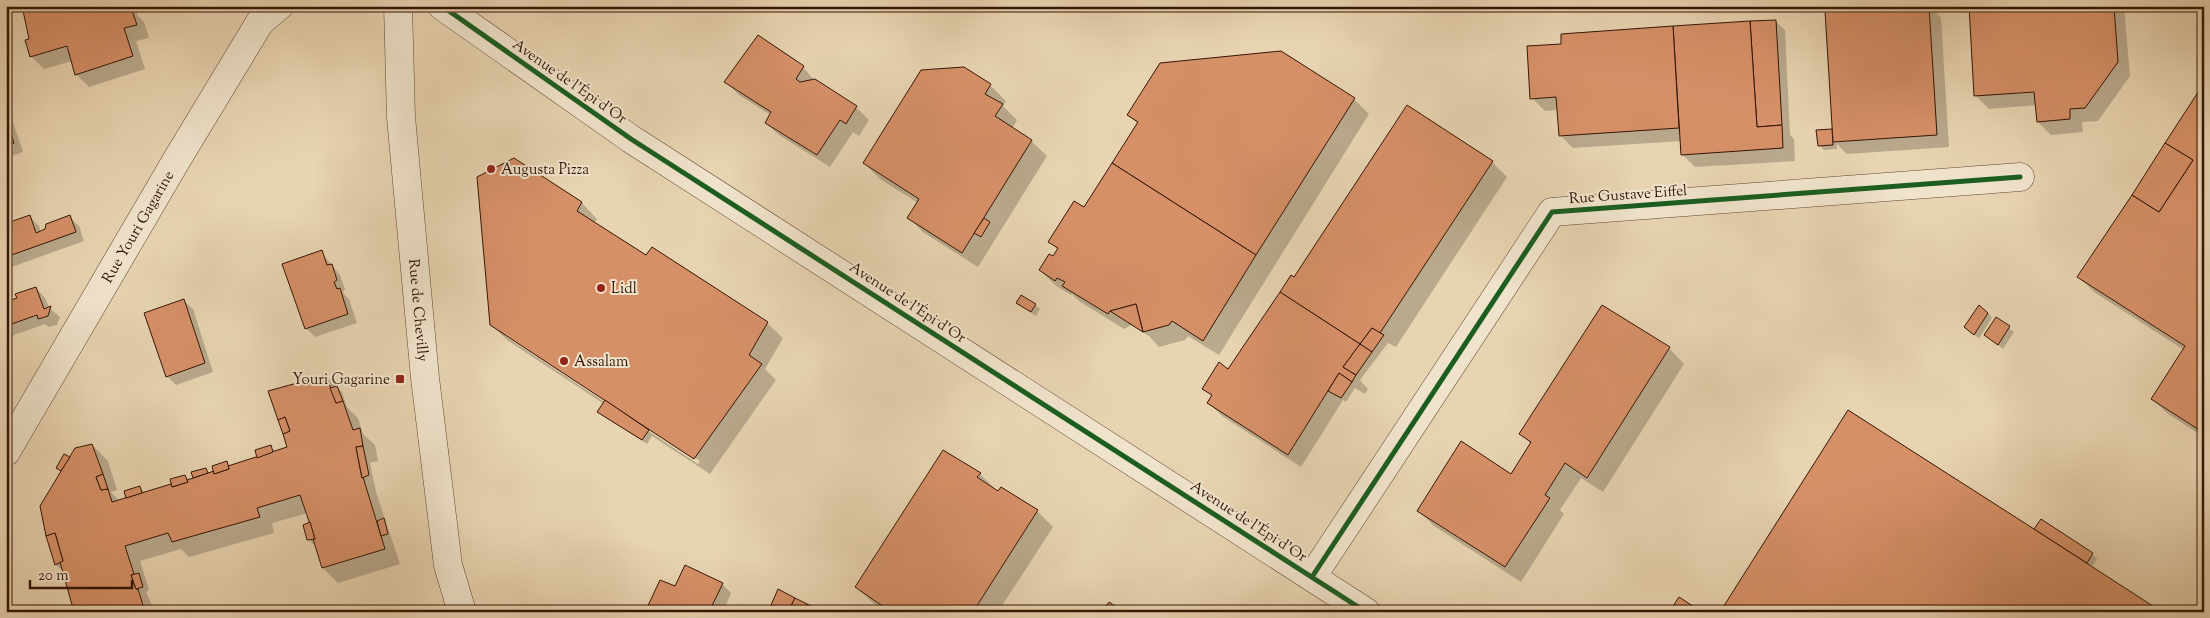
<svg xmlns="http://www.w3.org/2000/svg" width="2210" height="618" font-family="'Sorts Mill Goudy',serif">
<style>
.shadow{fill:#0003;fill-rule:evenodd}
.building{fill:#d69068;stroke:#341505}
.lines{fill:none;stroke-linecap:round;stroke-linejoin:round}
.minor-casing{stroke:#614530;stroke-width:29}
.tertiary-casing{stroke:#614530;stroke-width:29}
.minor{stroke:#f0e3cc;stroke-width:28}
.tertiary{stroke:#f0e3cc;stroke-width:28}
.cycleway-casing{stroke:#f0e3cc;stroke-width:8}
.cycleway{stroke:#1b5e20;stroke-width:5}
.poi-dot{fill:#8f2418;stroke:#f0e3cc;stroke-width:2}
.labels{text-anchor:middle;stroke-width:4;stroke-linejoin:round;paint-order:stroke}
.street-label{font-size:15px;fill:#341505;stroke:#f0e3cc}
.poi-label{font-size:15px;fill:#341505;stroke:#f0e3cc;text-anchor:start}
</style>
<rect width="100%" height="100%" fill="#e8d4b1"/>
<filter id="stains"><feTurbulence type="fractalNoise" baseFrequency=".004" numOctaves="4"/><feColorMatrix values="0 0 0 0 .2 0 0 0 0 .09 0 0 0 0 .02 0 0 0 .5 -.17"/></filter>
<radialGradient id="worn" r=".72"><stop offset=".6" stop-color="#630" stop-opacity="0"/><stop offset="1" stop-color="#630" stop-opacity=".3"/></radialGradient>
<!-- shadow -->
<g class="shadow">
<polygon points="23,6 134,6 138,16 144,22 149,38 136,41 145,69 89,87 76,74 72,61 44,69 31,56 30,40"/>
<polygon points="1911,6 1930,6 1941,18 1949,147 1847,154 1837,144 1837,149 1824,150 1819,145 1832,131 1834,133"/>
<polygon points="1970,6 2124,6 2130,76 2098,121 2082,122 2083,132 2051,135 2038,122 2037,105 1989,109 1976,96"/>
<polygon points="1775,21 1785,30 1790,135 1794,139 1795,161 1695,167 1682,154 1681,141 1573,148 1560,135 1558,110 1545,111 1532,98 1562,45 1562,35"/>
<polygon points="803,67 815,81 856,107 869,120 859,136 853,132 830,167 779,135 766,123 771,115 739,95 726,82"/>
<polygon points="964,68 990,85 1006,101 1003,106 1017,120 1012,129 1031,141 1047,156 978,267 924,233 909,218 918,203 880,179 864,163"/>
<polygon points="2204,86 2204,437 2168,414 2152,399 2184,350 2094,292 2078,276"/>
<polygon points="1354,99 1369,114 1219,355 1188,336 1185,340 1159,347 1149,336 1131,325 1124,329 1079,301 1072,294 1071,295 1056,286 1040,270 1053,258 1058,250 1050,242 1084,208 1138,124 1128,114"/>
<polygon points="6,101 23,152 6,158"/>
<path d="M514,160L582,203L597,219L594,224L646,257L767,323L783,338L765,369L776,380L710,474L652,436L647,444L604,416V404L507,340L491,324ZM505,333L700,461L698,464L505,336Z"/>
<polygon points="1492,162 1507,177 1396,347 1388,343 1360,380 1368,389 1365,394 1355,388 1346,402 1343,400 1301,467 1222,416 1209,403 1212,397 1204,388 1228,370 1294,279"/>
<polygon points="30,217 39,226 41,232 69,217 79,226 84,241 6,269 6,233 14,229"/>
<polygon points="321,252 340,275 345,289 343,292 344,294 349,299 357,323 315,337 306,328"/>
<polygon points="36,288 45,298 49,308 60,317 57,325 48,327 45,324 6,338 6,304"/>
<polygon points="183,300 193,309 213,372 176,385 167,376"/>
<polygon points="1017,303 1035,305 1040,309 1036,316"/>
<polygon points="1988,313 1992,318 1979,338 1970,332"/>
<polygon points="1996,319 2014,332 2003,349 1985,335"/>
<polygon points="1669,348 1684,364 1603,492 1581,478 1560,510 1564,514 1521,582 1434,526 1419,511 1511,476 1531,444 1521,434"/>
<polygon points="325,376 342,392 347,407 358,418 363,434 375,445 378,461 370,463 376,492 400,564 338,583 323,568 316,544 313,544 309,540 311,523 308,513 272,523 274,533 189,557 181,549 140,561 149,590 146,592 155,612 67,612 75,608 63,569 61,569 56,565 47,535 62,472 58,468 69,458 92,445 108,461 117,490 111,492 119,501 127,499 140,488 144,492 171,486 174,489 185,476 189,480 205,469 210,474 226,463 231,467 258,458 270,447 275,451 289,448"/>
<polygon points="943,451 980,474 999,493 1002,488 1037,511 1053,527 998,612 885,612 872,602 856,587"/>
<polygon points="2036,529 2092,554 2097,559 2091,568"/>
<polygon points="722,584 731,593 723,612 646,612 676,588"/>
<polygon points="772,605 819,612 781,612"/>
</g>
<!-- building -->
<g class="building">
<polygon points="22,6 131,8 137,25 124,28 133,56 75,75 67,46 30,57 25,40 29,39"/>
<polygon points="1929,6 1937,135 1833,142 1825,11 1886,6"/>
<polygon points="1969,6 2114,6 2118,62 2085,108 2070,109 2070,119 2037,122 2034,92 1974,96"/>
<polygon points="1776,20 1782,125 1757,127 1750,21"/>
<polygon points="1750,21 1757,127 1782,125 1783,148 1681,155 1673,26"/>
<polygon points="1673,26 1679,128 1559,136 1556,97 1530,99 1527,46 1561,44 1561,34"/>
<polygon points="758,35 804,66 796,79 800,82 815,79 857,106 846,124 840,120 817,155 765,123 771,112 724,82"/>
<polygon points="1281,51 1355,98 1256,255 1112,163 1138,122 1127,115 1160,63"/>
<polygon points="964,67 991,84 985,94 1003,104 995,116 1032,140 962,253 907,218 919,199 863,163 921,70"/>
<polygon points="2204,83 2204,433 2151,399 2185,346 2077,277 2132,195 2159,212 2193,160 2165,143"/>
<polygon points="1407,105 1493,161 1380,333 1372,328 1360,344 1280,292 1291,275 1294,277"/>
<polygon points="6,116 14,143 6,146"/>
<polygon points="1832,129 1833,145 1818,146 1816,130"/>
<polygon points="2165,143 2193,160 2159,212 2132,195"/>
<polygon points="514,158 582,202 577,211 646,255 652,247 768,322 749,355 762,364 694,459 490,325 477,177"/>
<polygon points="1112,163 1256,255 1203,341 1172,321 1169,325 1143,332 1136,304 1110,311 1108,314 1062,286 1065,282 1057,278 1055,281 1039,270 1049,254 1053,256 1058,248 1048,242 1074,201 1084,207"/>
<polygon points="30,215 36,233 45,229 46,224 70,215 76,232 6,257 6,231 12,229 10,222"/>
<polygon points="984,218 990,222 981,237 974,233"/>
<polygon points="322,250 327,265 332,264 337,280 334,282 337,289 340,288 348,314 305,329 282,264"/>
<polygon points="36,287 44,309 51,306 48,316 38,319 37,315 6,326 6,302 17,298 15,294"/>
<polygon points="1280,292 1360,344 1343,367 1356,375 1352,382 1339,373 1288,455 1207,403 1212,395 1202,389 1219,362 1228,369"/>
<polygon points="1021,295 1036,304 1031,312 1016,303"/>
<polygon points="184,299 205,363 166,377 144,313"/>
<polygon points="1136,304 1143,332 1110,311"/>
<polygon points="1602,305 1670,347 1587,478 1565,463 1545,495 1550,498 1505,567 1417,511 1461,441 1511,474 1531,442 1519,434"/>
<polygon points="1979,305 1988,313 1974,335 1964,327"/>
<polygon points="1996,317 2010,326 1998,345 1984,335"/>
<polygon points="1372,328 1384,335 1372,352 1360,344"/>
<polygon points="1360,344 1372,352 1356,375 1343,367"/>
<polygon points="1339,373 1352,382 1341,398 1328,391"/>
<polygon points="326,375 336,403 343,401 353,430 360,428 363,446 356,447 362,478 363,477 385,549 322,568 313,539 315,539 300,495 257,508 260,517 172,542 168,533 125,546 134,574 131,575 136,589 138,589 145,612 74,612 60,562 63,561 55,533 46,536 40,506 75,448 92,444 103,474 96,477 101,490 108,489 112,502 171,484 172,487 188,482 187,480 214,471 214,474 229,469 228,466 287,447 283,434 290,431 285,417 278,420 268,391"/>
<polygon points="337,386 343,401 336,403 330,388"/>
<polygon points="605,400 649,430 642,440 597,412"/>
<polygon points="1848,410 2034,529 2162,612 1720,612"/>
<polygon points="285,417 290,431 283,434 278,420"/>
<polygon points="271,445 273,452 257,458 255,450"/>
<polygon points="363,446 369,475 362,478 356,447"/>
<polygon points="943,450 981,473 977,477 998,491 1001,487 1038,510 973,612 891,612 855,587"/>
<polygon points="64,454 70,457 61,471 56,468"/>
<polygon points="227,461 229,469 214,474 212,466"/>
<polygon points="206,468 208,473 193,478 191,472"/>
<polygon points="103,474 108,489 101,490 96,477"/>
<polygon points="185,475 188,482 172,487 170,479"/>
<polygon points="140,486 142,493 126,498 124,491"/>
<polygon points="384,518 388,534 381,536 377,521"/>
<polygon points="2041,519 2093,553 2087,563 2034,529"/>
<polygon points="310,522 315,539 307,540 303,525"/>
<polygon points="55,533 63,561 55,565 46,536"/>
<polygon points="685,565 723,583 709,612 645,612 660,580 675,586"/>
<polygon points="139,573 143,587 136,589 131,575"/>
<polygon points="778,589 795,598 788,612 771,605"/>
<polygon points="1679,597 1702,612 1669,612"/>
<polygon points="795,598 807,604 804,612 788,612"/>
<polygon points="1109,602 1124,612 1102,612"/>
<polygon points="807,604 811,606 822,612 804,612"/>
</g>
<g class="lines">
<defs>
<g id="minor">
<polyline points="442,6 631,139 1366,612"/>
<path id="s1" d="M6,452L176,161L260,22L279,6"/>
<polyline points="1312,577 1552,212 2020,177"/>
</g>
<g id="tertiary">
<path id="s2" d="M398,6L401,117L425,378L448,565L462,612"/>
</g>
</defs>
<!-- minor casing -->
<use href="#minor" class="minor-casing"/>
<!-- tertiary casing -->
<use href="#tertiary" class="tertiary-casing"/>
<!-- minor -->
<use href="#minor" class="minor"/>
<!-- tertiary -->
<use href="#tertiary" class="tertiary"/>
<defs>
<g id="cycleway">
<polyline points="442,6 631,139 1366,612"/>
<polyline points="1312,577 1552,212 2020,177"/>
</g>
</defs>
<!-- cycleway casing -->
<use href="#cycleway" class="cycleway-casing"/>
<!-- cycleway -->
<use href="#cycleway" class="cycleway"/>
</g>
<!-- markers -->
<g class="poi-dot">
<circle cx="491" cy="169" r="5"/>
<circle cx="601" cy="288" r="5"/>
<circle cx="564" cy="361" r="5"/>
<rect x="395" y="374" width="10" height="10" rx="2.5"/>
</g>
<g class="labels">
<!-- street labels -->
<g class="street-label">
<text transform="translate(570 81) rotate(35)" y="5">Avenue de l'Épi d'Or</text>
<text transform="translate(1628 194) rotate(-4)" y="5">Rue Gustave Eiffel</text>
<text dy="5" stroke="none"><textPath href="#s1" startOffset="261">Rue Youri Gagarine</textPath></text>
<text transform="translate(908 302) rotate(33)" y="5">Avenue de l'Épi d'Or</text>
<text dy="5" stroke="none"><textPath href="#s2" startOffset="305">Rue de Chevilly</textPath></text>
<text transform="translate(1249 521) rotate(33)" y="5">Avenue de l'Épi d'Or</text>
</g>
<!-- poi labels -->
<g class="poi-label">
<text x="501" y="174">Augusta Pizza</text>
<text x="611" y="293">Lidl</text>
<text x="574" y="366">Assalam</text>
<text x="390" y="384" text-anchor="end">Youri Gagarine</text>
</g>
</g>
<!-- margin -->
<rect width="2210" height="618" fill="none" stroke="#e8d4b1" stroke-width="25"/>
<rect x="8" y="8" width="2195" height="603" fill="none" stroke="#341505" stroke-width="2.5"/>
<rect x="12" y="12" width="2185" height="593" fill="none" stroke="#341505"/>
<!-- scale -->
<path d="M30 580v8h102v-8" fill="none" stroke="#341505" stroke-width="2.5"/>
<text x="38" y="580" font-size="15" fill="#341505" stroke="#f0e3cc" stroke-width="4" paint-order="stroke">20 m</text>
<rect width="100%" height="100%" filter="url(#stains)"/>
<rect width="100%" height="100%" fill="url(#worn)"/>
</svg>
